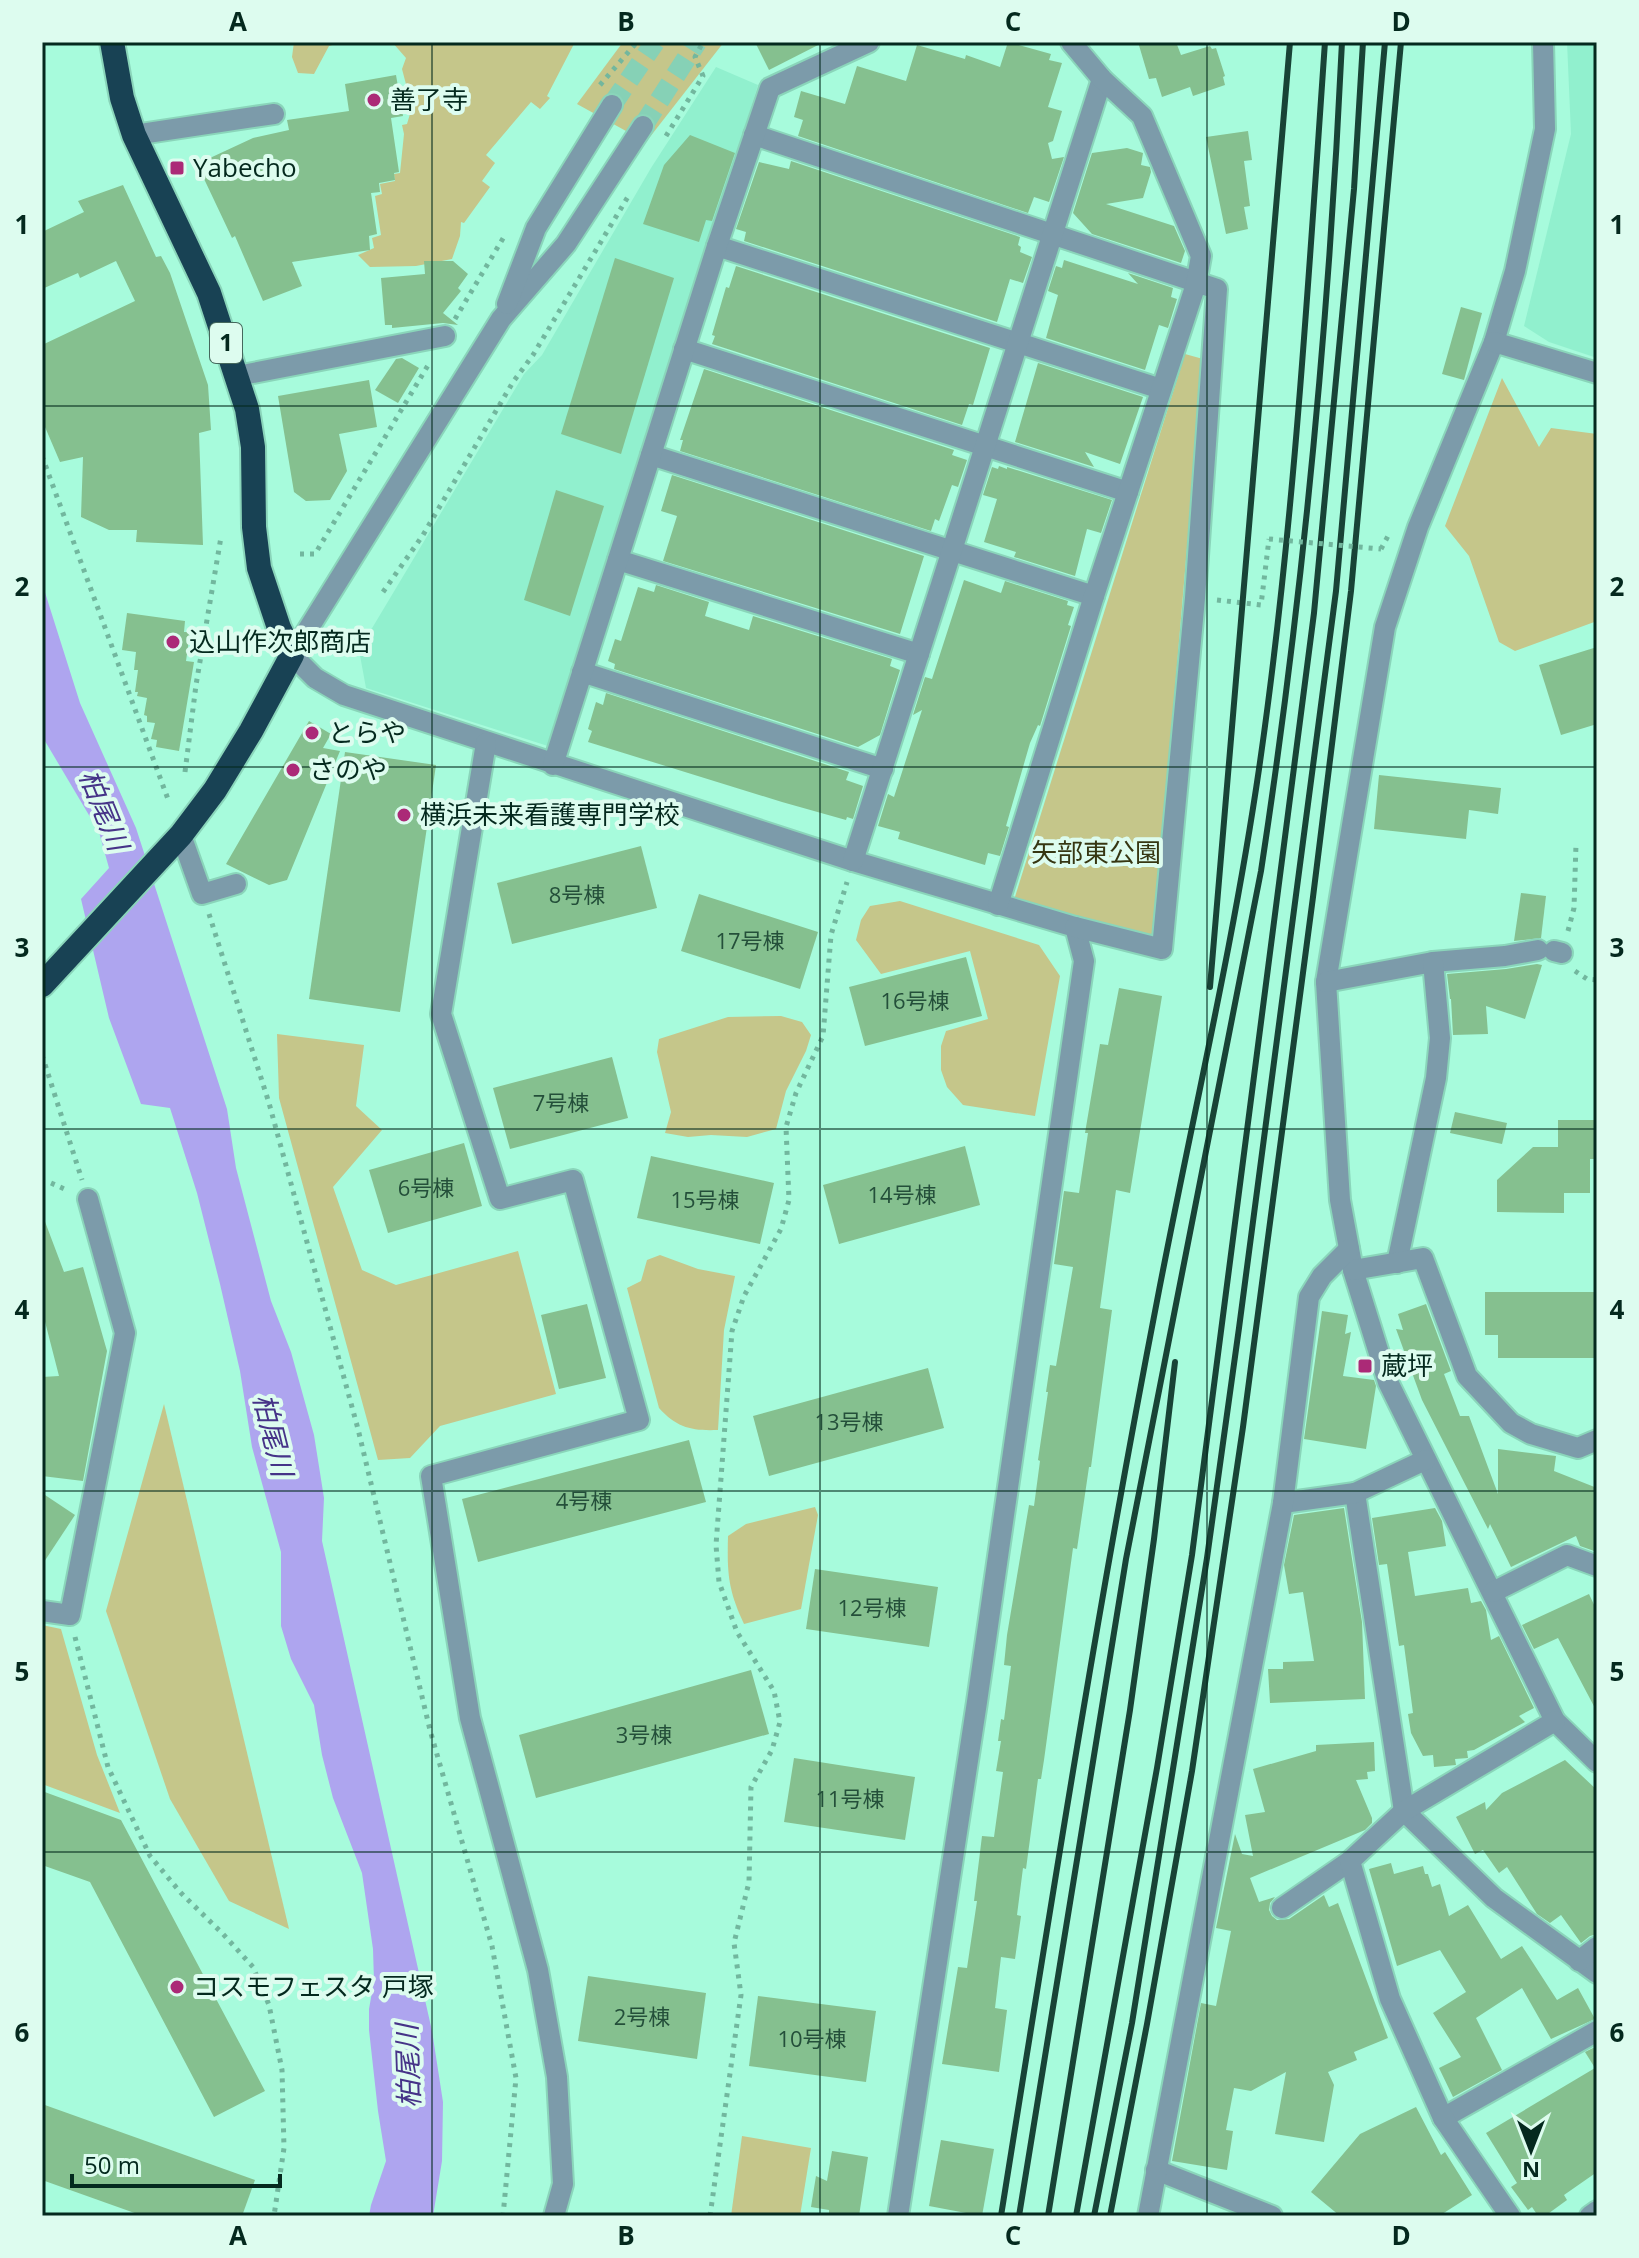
<svg xmlns="http://www.w3.org/2000/svg" width="1639" height="2258" font-family="'Open Sans','Noto Sans JP',sans-serif">
<style>
.built{fill:#91f0ce}
.green{fill:#c5c68a}
.water{fill:#aea5ef}
.building{fill:#85c08f}
.lines{fill:none;stroke-linecap:round;stroke-linejoin:round}
.minor-tunnel{stroke:#86d1b6;stroke-width:20;stroke-dasharray:20 10;stroke-linecap:butt}
.minor-casing{stroke:#8ad5ba;stroke-width:24}
.highway-casing{stroke:#8ad5ba;stroke-width:28}
.path{stroke:#72b79e;stroke-width:5;stroke-dasharray:4 6;stroke-linecap:butt}
.minor{stroke:#7c9baa;stroke-width:20}
.highway{stroke:#184254;stroke-width:24}
.rail{stroke:#184336;stroke-width:6}
.path-bridge{stroke:#72b79e;stroke-width:5;stroke-dasharray:4 6;stroke-linecap:butt}
.grid{fill:none;stroke:#04291e;stroke-width:2;stroke-opacity:0.55}
.poi-dot{fill:#ab2a77;stroke:#ddfcef;stroke-width:3}
.labels{text-anchor:middle;stroke-width:8;stroke-linejoin:round;paint-order:stroke}
.number-label{font-size:22px;fill:#244f3a}
.shield{fill:#ddfcef;stroke:#45685d;stroke-width:2}
.shield-label{font-size:24px;font-weight:bold;fill:#04291e}
.poi-label{font-size:26px;fill:#04291e;stroke:#ddfcef;text-anchor:start}
.park-label{font-size:26px;fill:#363612;stroke:#ddfcef}
.water-label{font-size:28px;font-style:italic;fill:#463388;stroke:#ddfcef}
.neatline{fill:none;stroke:#04291e;stroke-width:3}
.grid-label{font-size:26px;text-anchor:middle;font-weight:bold;fill:#04291e}
</style>
<rect width="100%" height="100%" fill="#a7fbdc"/>
<!-- built -->
<g class="built">
<polygon points="1567,42 1597,42 1597,358 1549,342 1524,326 1571,134"/>
<polygon points="716,67 758,85 551,747 366,688 359,650 524,374 542,355 651,168"/>
</g>
<!-- green -->
<g class="green">
<polygon points="294,42 343,42 329,46 314,74 298,73 292,57"/>
<polygon points="392,42 575,42 547,96 550,98 540,109 531,102 486,155 495,163 482,181 490,187 464,223 461,222 460,236 452,259 416,266 370,267 358,255 374,248 372,238 381,235 375,196 382,194 380,184 395,181 394,174 400,173 404,134 402,125 407,124 412,107 402,69 406,58"/>
<polygon points="623,42 724,42 646,142 577,104"/>
<polygon points="1185,354 1203,359 1154,936 1014,900"/>
<polygon points="1502,378 1539,447 1551,428 1597,434 1597,621 1515,651 1499,642 1469,556 1445,526"/>
<polygon points="900,901 1039,945 1060,976 1035,1116 963,1105 947,1087 941,1070 941,1046 946,1031 988,1019 970,951 881,974 856,940 861,920 870,906"/>
<polygon points="781,1016 802,1022 811,1035 806,1051 786,1091 776,1129 747,1137 711,1135 688,1137 665,1133 671,1112 657,1052 659,1039 728,1017"/>
<polygon points="277,1034 364,1045 356,1106 382,1130 333,1187 362,1270 396,1285 518,1251 556,1394 440,1426 410,1458 378,1460 279,1098"/>
<path d="M660,1255L698,1269L735,1276L724,1330L718,1430C692,1431 677,1428 659,1408L627,1288L641,1281L647,1260Z"/>
<polygon points="164,1404 289,1929 229,1901 170,1799 106,1611"/>
<path d="M815,1507L818,1515L801,1609L744,1624C728,1590 727,1573 728,1536L746,1524Z"/>
<polygon points="42,1625 61,1629 97,1755 120,1813 42,1784"/>
<polygon points="742,2136 811,2148 800,2216 731,2216"/>
</g>
<!-- water -->
<polygon class="water" points="42,583 80,703 136,828 227,1109 236,1168 271,1301 291,1352 314,1435 324,1498 322,1541 432,2031 443,2102 442,2161 433,2216 369,2216 371,2205 386,2161 378,2111 369,2030 369,2009 374,1981 373,1949 362,1873 333,1798 322,1755 314,1705 291,1659 281,1626 281,1552 252,1447 240,1371 220,1284 197,1193 170,1108 141,1104 109,1018 81,899 109,868 99,832 42,736"/>
<!-- building -->
<g class="building">
<polygon points="755,42 824,42 769,70"/>
<polygon points="1008,42 1051,54 1049,60 1062,63 1048,107 1062,111 1053,141 1048,143 1052,159 1064,157 1049,202 1034,197 1028,213 798,136 803,120 794,117 801,91 845,104 857,66 906,81 917,45 965,59 966,55 1000,67"/>
<polygon points="1138,42 1176,42 1181,55 1210,46 1212,49 1216,48 1225,76 1223,77 1225,85 1193,96 1190,87 1162,97 1156,78 1149,79"/>
<polygon points="396,75 403,116 391,118 399,172 394,173 395,180 379,183 380,192 371,193 377,234 369,236 370,250 292,262 302,286 263,301 235,236 232,238 197,164 253,138 289,130 287,120 349,111 345,84"/>
<polygon points="1248,131 1252,160 1244,161 1250,206 1244,207 1248,229 1226,234 1206,137"/>
<polygon points="690,135 735,153 712,221 706,220 699,242 643,224 664,165"/>
<polygon points="1127,148 1143,153 1141,165 1150,167 1151,172 1143,198 1106,204 1174,226 1185,251 1181,263 1092,234 1073,213 1092,153"/>
<polygon points="791,161 1020,237 1018,245 1021,247 1020,252 1032,257 1023,283 1010,279 997,322 744,241 746,232 736,229 759,162 789,169"/>
<polygon points="123,185 156,257 161,256 170,273 208,385 211,430 199,433 203,545 136,542 137,530 109,530 81,517 83,457 60,462 42,420 42,345 135,301 116,261 80,278 78,273 42,289 42,232 84,212 78,201"/>
<polygon points="615,258 674,278 621,454 561,434"/>
<polygon points="1064,260 1138,284 1128,273 1173,288 1171,297 1177,299 1168,328 1159,325 1145,370 1046,338 1058,295 1048,291 1056,266 1062,268"/>
<polygon points="424,261 453,261 468,274 458,288 461,291 443,313 458,325 443,323 392,328 392,325 385,325 381,278 425,274"/>
<polygon points="736,266 990,348 973,405 969,404 962,425 712,344 715,336 712,335 726,287 729,288"/>
<polygon points="1461,307 1482,313 1464,380 1442,374"/>
<polygon points="402,358 419,368 398,403 375,390 396,359"/>
<polygon points="1038,363 1143,397 1120,464 1085,452 1094,467 1015,442"/>
<polygon points="704,369 954,450 952,455 967,460 958,487 952,485 939,521 935,519 931,531 680,451 683,440 680,440"/>
<polygon points="369,380 377,427 339,434 347,471 330,500 306,501 294,492 278,396"/>
<polygon points="999,466 1007,469 1007,467 1112,500 1101,533 1087,529 1075,576 1014,557 1016,552 984,542 997,499 983,495 992,467 998,469"/>
<polygon points="672,475 924,556 900,634 663,561 677,516 661,511"/>
<polygon points="556,490 604,506 570,616 524,600"/>
<polygon points="964,580 1001,593 1005,581 1068,601 1067,605 1074,607 1068,625 1071,626 1040,726 1038,725 1030,743 1006,826 1009,827 1000,856 988,853 985,865 898,839 900,832 878,826 888,794 894,797 922,710 913,715 925,677 932,679"/>
<polygon points="656,585 709,602 705,616 749,630 753,616 892,659 890,666 900,670 880,735 858,747 614,669 615,664 608,661 615,639 621,641 638,587 654,592"/>
<polygon points="127,613 185,621 184,632 190,632 186,661 194,662 179,751 156,747 157,740 151,739 155,723 147,722 147,716 144,715 147,698 137,696 138,692 135,692 138,670 134,670 136,652 122,650"/>
<polygon points="1597,647 1597,724 1561,735 1539,665"/>
<polygon points="606,693 849,772 846,780 863,786 853,819 847,817 846,820 782,802 588,742 592,731 588,729 596,702 603,705"/>
<polygon points="309,721 331,734 323,748 340,751 287,880 269,885 226,864"/>
<polygon points="345,752 436,765 400,1012 309,999"/>
<polygon points="1379,775 1501,788 1498,814 1469,810 1466,839 1374,829"/>
<polygon points="641,846 657,908 512,944 497,883"/>
<polygon points="1521,893 1546,896 1541,938 1514,941"/>
<polygon points="699,894 818,932 800,989 681,951"/>
<polygon points="966,957 982,1016 865,1046 849,987"/>
<polygon points="1537,964 1542,965 1525,1019 1486,1006 1488,1034 1453,1035 1451,999 1450,999 1447,974 1506,969"/>
<polygon points="1119,988 1162,996 1130,1193 1116,1190 1100,1308 1112,1310 1091,1467 1089,1467 1077,1549 1073,1548 1044,1760 1041,1779 1038,1779 1026,1869 1023,1868 1017,1915 1021,1916 1015,1959 1001,1957 995,2008 1007,2010 999,2072 942,2064 958,1967 967,1968 977,1901 974,1901 982,1836 994,1837 1003,1772 996,1771 1001,1741 998,1741 1001,1719 1004,1720 1011,1666 1004,1665 1007,1635 1029,1505 1034,1506 1040,1461 1038,1460 1048,1392 1046,1392 1050,1365 1056,1366 1073,1267 1054,1264 1064,1191 1079,1193 1088,1133 1085,1133 1100,1044 1108,1045"/>
<polygon points="612,1057 628,1118 510,1149 493,1088"/>
<polygon points="1455,1112 1507,1123 1502,1144 1450,1133"/>
<polygon points="1558,1120 1597,1120 1597,1159 1590,1159 1590,1193 1564,1193 1564,1213 1497,1212 1497,1180 1533,1147 1558,1147"/>
<polygon points="464,1143 482,1206 388,1233 369,1170"/>
<polygon points="965,1146 980,1205 839,1244 823,1185"/>
<polygon points="651,1156 774,1183 760,1244 637,1218"/>
<polygon points="44,1219 64,1272 83,1267 107,1351 83,1481 42,1476 42,1377 59,1376 42,1310 42,1220"/>
<polygon points="1485,1292 1597,1292 1597,1358 1498,1358 1498,1335 1485,1335"/>
<polygon points="587,1304 606,1378 559,1389 541,1315"/>
<polygon points="1426,1304 1451,1371 1444,1374 1460,1416 1469,1416 1498,1494 1498,1449 1556,1456 1554,1471 1597,1488 1597,1552 1580,1546 1576,1536 1511,1567 1490,1524 1488,1529 1422,1400 1396,1329 1403,1330 1398,1314"/>
<polygon points="1322,1311 1348,1315 1345,1334 1351,1332 1343,1376 1374,1380 1376,1386 1366,1449 1304,1439"/>
<polygon points="928,1368 944,1428 769,1476 753,1416"/>
<polygon points="689,1440 706,1502 478,1562 462,1499"/>
<polygon points="42,1493 75,1515 42,1565"/>
<polygon points="1344,1508 1362,1622 1365,1699 1270,1703 1268,1669 1283,1669 1283,1662 1314,1661 1303,1592 1289,1594 1284,1565 1294,1515"/>
<polygon points="1435,1508 1442,1521 1446,1546 1408,1552 1415,1596 1468,1588 1471,1603 1481,1601 1486,1610 1491,1640 1499,1636 1534,1708 1519,1716 1525,1722 1474,1750 1467,1751 1468,1758 1455,1759 1456,1765 1434,1767 1433,1755 1423,1756 1411,1733 1408,1714 1413,1713 1404,1645 1399,1646 1387,1564 1379,1565 1372,1518"/>
<polygon points="815,1569 938,1587 929,1647 806,1629"/>
<polygon points="1589,1594 1597,1611 1597,1712 1558,1638 1534,1649 1522,1625"/>
<polygon points="751,1670 769,1734 536,1798 519,1735"/>
<polygon points="1374,1742 1375,1771 1367,1772 1368,1779 1356,1780 1372,1818 1372,1823 1365,1830 1250,1878 1259,1902 1275,1897 1270,1903 1269,1910 1272,1916 1277,1920 1289,1919 1324,1895 1329,1907 1338,1903 1388,2038 1354,2052 1357,2060 1328,2072 1334,2085 1324,2142 1275,2134 1286,2072 1251,2091 1234,2088 1226,2130 1233,2131 1227,2170 1172,2161 1201,2003 1216,2006 1231,1931 1216,1928 1235,1834 1242,1854 1253,1856 1245,1815 1265,1812 1253,1769 1316,1751 1316,1745"/>
<polygon points="794,1758 915,1777 905,1840 784,1822"/>
<polygon points="1565,1760 1597,1790 1597,1934 1590,1936 1581,1943 1561,1915 1550,1923 1537,1914 1507,1867 1499,1873 1483,1850 1475,1854 1456,1817 1485,1802 1486,1810 1502,1793"/>
<polygon points="42,1791 121,1820 265,2091 214,2117 90,1882 42,1865"/>
<polygon points="1391,1863 1394,1874 1423,1866 1425,1874 1428,1874 1432,1887 1440,1884 1449,1916 1468,1905 1501,1959 1522,1946 1557,2000 1578,1988 1595,2019 1551,2039 1522,1988 1476,2018 1502,2070 1453,2097 1439,2068 1461,2057 1433,2013 1466,1992 1440,1950 1397,1966 1369,1869"/>
<polygon points="588,1976 706,1993 697,2059 578,2041"/>
<polygon points="758,1996 876,2011 866,2082 749,2066"/>
<polygon points="1597,2046 1597,2172 1564,2195 1567,2200 1545,2216 1538,2216 1532,2207 1528,2210 1511,2187 1517,2183 1486,2133 1595,2068 1585,2052"/>
<polygon points="42,2104 255,2180 242,2216 143,2216 42,2180"/>
<polygon points="1416,2107 1441,2155 1445,2152 1472,2195 1439,2216 1340,2216 1311,2192 1360,2134"/>
<polygon points="941,2140 994,2149 982,2216 929,2206"/>
<polygon points="832,2151 868,2157 859,2216 829,2214 829,2210 811,2207 816,2176 827,2181"/>
</g>
<g class="lines">
<!-- minor-tunnel -->
<g class="minor-tunnel">
<polyline points="612,105 655,42"/>
<polyline points="643,126 697,42"/>
</g>
<defs>
<g id="minor">
<polyline points="1543,42 1545,129 1515,271 1494,342 1418,527 1385,627 1326,982 1340,1200 1353,1270 1388,1382 1555,1721 1597,1762"/>
<polyline points="643,126 566,244 501,319 292,655 315,678 344,695 853,861 1075,927 1084,961 977,1702 898,2216"/>
<polyline points="134,135 274,114"/>
<polyline points="754,135 1217,289 1195,598 1162,949 1075,927"/>
<polyline points="717,246 1161,389"/>
<polyline points="507,304 536,228 612,105"/>
<polyline points="1494,342 1597,373"/>
<polyline points="684,349 1128,492"/>
<polyline points="237,376 445,336"/>
<polyline points="651,455 1094,596"/>
<polyline points="618,560 919,654"/>
<polyline points="582,672 883,769"/>
<polyline points="486,743 441,1014 500,1199 573,1180 639,1420 431,1476 470,1718 538,1970 557,2077 563,2184 554,2216"/>
<polyline points="553,765 717,246 770,88 869,42"/>
<polyline points="181,835 202,894 236,884"/>
<polyline points="853,861 1102,79"/>
<polyline points="998,905 1094,596 1196,284 1201,256 1142,116 1102,79 1071,42"/>
<polyline points="1554,951 1562,953"/>
<polyline points="1326,982 1433,962 1505,956 1538,950"/>
<polyline points="1397,1263 1436,1078 1440,1038 1433,962"/>
<polyline points="1353,1270 1423,1258 1467,1376 1511,1423 1531,1434 1578,1448 1597,1440"/>
<polyline points="1425,1460 1355,1493 1404,1811 1494,1898 1597,1973"/>
<polyline points="1283,1503 1355,1493"/>
<polyline points="1493,1592 1567,1555 1597,1566"/>
<polyline points="42,1611 70,1615 125,1333 88,1199"/>
<polyline points="1282,1908 1350,1861"/>
<polyline points="1579,1961 1597,1947"/>
<polyline points="1443,2118 1597,2031"/>
<polyline points="1156,2170 1272,2216"/>
<polyline points="1148,2216 1283,1503 1309,1297 1322,1276 1349,1249"/>
<polyline points="1510,2216 1443,2118 1390,1999 1350,1861 1404,1811 1555,1721"/>
<polyline points="1590,2216 1597,2211"/>
</g>
<polyline id="highway" points="42,985 181,835 215,790 251,731 292,655 279,628 259,568 254,527 253,447 247,409 209,293 134,135 122,98 112,42"/>
</defs>
<!-- minor casing -->
<use href="#minor" class="minor-casing"/>
<!-- highway casing -->
<use href="#highway" class="highway-casing"/>
<!-- path -->
<g class="path">
<polyline points="600,85 637,42"/>
<polyline points="666,136 703,76 695,57 703,42"/>
<polyline points="455,319 505,235"/>
<polyline points="1597,397 1597,406"/>
<polyline points="42,456 169,802"/>
<polyline points="1381,549 1388,536"/>
<polyline points="300,554 315,554 430,362"/>
<polyline points="383,592 423,535 513,382 533,355 629,195"/>
<polyline points="1217,600 1261,605 1269,539"/>
<polyline points="185,772 196,685 221,537"/>
<polyline points="209,914 269,1103 358,1429 430,1730 492,1946 516,2078 503,2216"/>
<polyline points="1568,931 1574,908 1576,844"/>
<polyline points="1575,971 1587,979 1597,980"/>
<polyline points="42,1055 82,1180"/>
<polyline points="51,1183 69,1191"/>
<polyline points="75,1637 108,1767 150,1856 181,1893 223,1934 253,1967 269,2005 282,2070 284,2148 274,2216"/>
<polyline points="710,2216 741,1995 734,1943 749,1882 751,1787 772,1750 780,1722 774,1691 737,1632 719,1582 716,1545 732,1331 744,1296 781,1229 789,1200 786,1127 796,1093 823,1036 831,935 847,882"/>
</g>
<!-- minor -->
<use href="#minor" class="minor"/>
<!-- highway -->
<use href="#highway" class="highway"/>
<!-- rail -->
<g class="rail">
<polyline points="1210,987 1290,42"/>
<path d="M1001,2216C1050,1910 1098,1605 1157,1301C1191,1123 1233,947 1259,769C1294,528 1308,284 1325,42"/>
<path d="M1019,2216L1126,1559L1261,871C1303,596 1329,319 1342,42"/>
<polyline points="1048,2216 1130,1710 1154,1539 1175,1362"/>
<polyline points="1076,2216 1157,1768 1192,1555 1314,613 1354,189 1363,42"/>
<polyline points="1094,2216 1132,2023 1207,1558 1239,1328 1336,591 1385,42"/>
<polyline points="1110,2216 1147,2024 1192,1771 1243,1427 1313,897 1351,591 1401,42"/>
</g>
<!-- path-bridge -->
<polyline class="path-bridge" points="1269,539 1381,549"/>
</g>
<!-- grid -->
<path class="grid" d="M432,42V2216M820,42V2216M1207,42V2216M42,406H1597M42,767H1597M42,1129H1597M42,1491H1597M42,1852H1597"/>
<!-- markers -->
<g class="poi-dot">
<circle cx="374" cy="100" r="8"/>
<rect x="169" y="160" width="16" height="16" rx="4"/>
<circle cx="173" cy="642" r="8"/>
<circle cx="312" cy="733" r="8"/>
<circle cx="293" cy="770" r="8"/>
<circle cx="404" cy="815" r="8"/>
<rect x="1357" y="1358" width="16" height="16" rx="4"/>
<circle cx="177" cy="1987" r="8"/>
</g>
<g class="labels">
<!-- number labels -->
<g class="number-label">
<text x="577" y="903">8号棟</text>
<text x="750" y="949">17号棟</text>
<text x="915" y="1009">16号棟</text>
<text x="561" y="1111">7号棟</text>
<text x="426" y="1196">6号棟</text>
<text x="902" y="1203">14号棟</text>
<text x="705" y="1208">15号棟</text>
<text x="849" y="1430">13号棟</text>
<text x="584" y="1509">4号棟</text>
<text x="872" y="1616">12号棟</text>
<text x="644" y="1743">3号棟</text>
<text x="850" y="1807">11号棟</text>
<text x="642" y="2025">2号棟</text>
<text x="812" y="2047">10号棟</text>
</g>
<!-- shield labels -->
<rect class="shield" x="210" y="323" width="32" height="40" rx="6"/>
<g class="shield-label">
<text x="226" y="351">1</text>
</g>
<!-- poi labels -->
<g class="poi-label">
<text x="390" y="109">善了寺</text>
<text x="193" y="177">Yabecho</text>
<text x="189" y="651">込山作次郎商店</text>
<text x="328" y="742">とらや</text>
<text x="309" y="779">さのや</text>
<text x="420" y="824">横浜未来看護専門学校</text>
<text x="1381" y="1375">蔵坪</text>
<text x="193" y="1996">コスモフェスタ 戸塚</text>
</g>
<!-- park labels -->
<g class="park-label">
<text x="1096" y="862">矢部東公園</text>
</g>
<!-- water labels -->
<g class="water-label">
<text transform="translate(104 810) rotate(68)" y="10">柏尾川</text>
<text transform="translate(273 1435) rotate(76)" y="10">柏尾川</text>
<text transform="translate(408 2066) rotate(-92)" y="10">柏尾川</text>
</g>
</g>
<!-- border -->
<rect width="1639" height="2258" fill="none" stroke="#ddfcef" stroke-width="88"/>
<!-- north arrow -->
<g transform="translate(1531 2150) rotate(180)" stroke="#ddfcef" stroke-width="6" paint-order="stroke">
<path d="M0-6L14 30L0 20L-14 30Z" fill="#04291e"/>
<text y="-12" font-size="22" font-weight="bold" text-anchor="middle" fill="#04291e">N</text>
</g>
<!-- scale -->
<path d="M72 2174v12h208v-12" fill="none" stroke="#04291e" stroke-width="4"/>
<text x="84" y="2174" font-size="24" fill="#04291e" stroke="#ddfcef" stroke-width="6" paint-order="stroke">50 m</text>
<rect x="44" y="44" width="1551" height="2170" class="neatline"/>
<g class="grid-label">
<text x="238" y="31">A</text>
<text x="626" y="31">B</text>
<text x="1013" y="31">C</text>
<text x="1401" y="31">D</text>
<text x="22" y="234">1</text>
<text x="1617" y="234">1</text>
<text x="22" y="596">2</text>
<text x="1617" y="596">2</text>
<text x="22" y="957">3</text>
<text x="1617" y="957">3</text>
<text x="22" y="1319">4</text>
<text x="1617" y="1319">4</text>
<text x="22" y="1681">5</text>
<text x="1617" y="1681">5</text>
<text x="22" y="2042">6</text>
<text x="1617" y="2042">6</text>
<text x="238" y="2245">A</text>
<text x="626" y="2245">B</text>
<text x="1013" y="2245">C</text>
<text x="1401" y="2245">D</text>
</g>
</svg>
